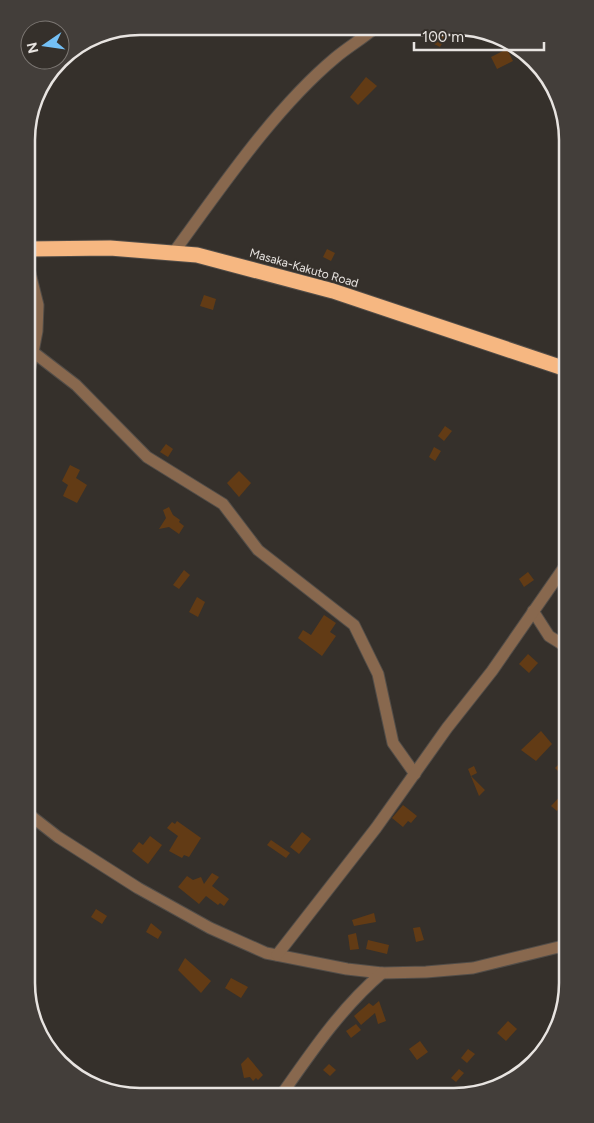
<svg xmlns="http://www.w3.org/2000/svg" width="594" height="1123" font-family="Figtree,sans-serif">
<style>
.building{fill:#623b15}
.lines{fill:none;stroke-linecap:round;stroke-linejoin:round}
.minor-casing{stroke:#524d48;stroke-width:13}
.highway-casing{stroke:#524d48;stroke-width:17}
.minor{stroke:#88684e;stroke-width:11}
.highway{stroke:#f6b781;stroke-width:15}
.labels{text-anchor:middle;stroke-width:4.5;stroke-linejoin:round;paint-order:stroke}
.street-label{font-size:12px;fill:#e8e4e1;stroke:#35302b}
.rim{fill:none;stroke:#e8e4e1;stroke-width:2.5}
</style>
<rect width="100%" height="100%" fill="#35302b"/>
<!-- building -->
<g class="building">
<polygon points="424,28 446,28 450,31 440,47 434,44 438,38"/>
<polygon points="507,49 513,61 497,69 491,57"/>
<polygon points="366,77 377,86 358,105 350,97"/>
<polygon points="327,249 335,253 331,261 323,257"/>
<polygon points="204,295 216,299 213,310 200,306"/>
<polygon points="445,426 452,431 444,441 438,436"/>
<polygon points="166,444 173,449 168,457 160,452"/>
<polygon points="434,447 441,451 435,461 429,457"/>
<polygon points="70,465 80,470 76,478 87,485 77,503 63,496 68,485 62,481"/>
<polygon points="239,471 251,483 239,497 227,483"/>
<polygon points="169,507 173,515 180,520 179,522 184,526 179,534 169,527 159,529 166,518 163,510"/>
<polygon points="184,570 190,575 179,589 173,585"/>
<polygon points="528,572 534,580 524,587 519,579"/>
<polygon points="197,597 205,602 198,617 189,612"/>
<polygon points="324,615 336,623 330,632 336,636 322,656 298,638 303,630 311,635"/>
<polygon points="528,654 538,663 529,673 519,664"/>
<polygon points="541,731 552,744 536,761 521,750"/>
<polygon points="562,761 566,765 566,779 555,768"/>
<polygon points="474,766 477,773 471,776 485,790 479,796 468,769"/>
<polygon points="566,790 566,806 562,810 559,808 557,811 551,806"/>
<polygon points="403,805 417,816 411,823 408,821 403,827 392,818"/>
<polygon points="177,821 201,838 189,857 184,855 182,858 169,851 178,836 167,828 172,822 175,824"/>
<polygon points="302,832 311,839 299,854 290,847"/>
<polygon points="150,836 162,845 148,864 132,851 139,842 143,845"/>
<polygon points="271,840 290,853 286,858 267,845"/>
<polygon points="212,873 219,877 212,886 229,899 224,906 220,903 218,905 206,896 199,904 178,887 187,876 193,880 201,877 204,884"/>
<polygon points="96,909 107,916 102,924 91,917"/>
<polygon points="374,913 376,922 354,926 352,920"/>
<polygon points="151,923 162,932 158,939 146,932"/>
<polygon points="420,927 424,940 416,942 413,928"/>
<polygon points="356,933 359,949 350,950 348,935"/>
<polygon points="368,940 389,945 387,954 366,949"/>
<polygon points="185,958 211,981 201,993 178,970"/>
<polygon points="231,978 248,987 241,998 225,988"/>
<polygon points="379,1001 386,1021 378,1024 375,1013 361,1025 354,1016 369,1003 373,1006"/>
<polygon points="508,1021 517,1029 506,1041 497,1033"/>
<polygon points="356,1024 361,1030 351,1038 346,1031"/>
<polygon points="420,1041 428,1052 417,1060 409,1049"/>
<polygon points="468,1049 475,1054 467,1063 461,1058"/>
<polygon points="248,1057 263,1075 258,1080 256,1078 253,1081 250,1077 244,1078 241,1064"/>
<polygon points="329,1064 336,1070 330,1076 323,1070"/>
<polygon points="459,1069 464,1073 456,1082 451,1078"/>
</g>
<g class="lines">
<defs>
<g id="minor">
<path d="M174,252C221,188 274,109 335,58C348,47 362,39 375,28"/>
<polyline points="28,265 38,305 37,331 29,373"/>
<polyline points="33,352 76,385 147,457 223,504 258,550 354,625 378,674 393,743 415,774"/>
<polyline points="533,611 549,636 565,646"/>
<polyline points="31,816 58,837 138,888 210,928 266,953 347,969 382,973 426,972 473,968 567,945"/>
<polyline points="277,955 376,828 447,728 492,671 565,566"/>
<path d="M282,1094C312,1051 342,1007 382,973"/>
</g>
<polyline id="highway" points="28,249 110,248 197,255 333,291 563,368"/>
</defs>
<!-- minor casing -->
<use href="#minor" class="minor-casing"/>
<!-- highway casing -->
<use href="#highway" class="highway-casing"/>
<!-- minor -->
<use href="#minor" class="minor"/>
<!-- highway -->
<use href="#highway" class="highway"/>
</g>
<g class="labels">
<!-- street labels -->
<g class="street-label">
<text transform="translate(304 268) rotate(16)" y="4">Masaka-Kakuto Road</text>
</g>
</g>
<!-- crop -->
<path d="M0 0H594V1123H0ZM140 35H454A105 105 0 0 1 559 140V983A105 105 0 0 1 454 1088H140A105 105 0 0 1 35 983V140A105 105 0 0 1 140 35Z" fill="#433e3a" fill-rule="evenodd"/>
<path class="rim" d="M140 35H454A105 105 0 0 1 559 140V983A105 105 0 0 1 454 1088H140A105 105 0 0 1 35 983V140A105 105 0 0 1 140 35Z"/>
<!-- north arrow -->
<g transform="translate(45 45) rotate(257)"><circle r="24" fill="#35302b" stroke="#7d7874"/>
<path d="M0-4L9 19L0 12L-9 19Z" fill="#74c0f6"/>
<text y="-8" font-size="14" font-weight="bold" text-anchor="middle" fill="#e8e4e1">N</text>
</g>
<!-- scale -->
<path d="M414 42v8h130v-8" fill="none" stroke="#e8e4e1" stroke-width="2.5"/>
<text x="422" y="42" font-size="15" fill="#e8e4e1" stroke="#35302b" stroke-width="4" paint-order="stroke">100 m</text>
</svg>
